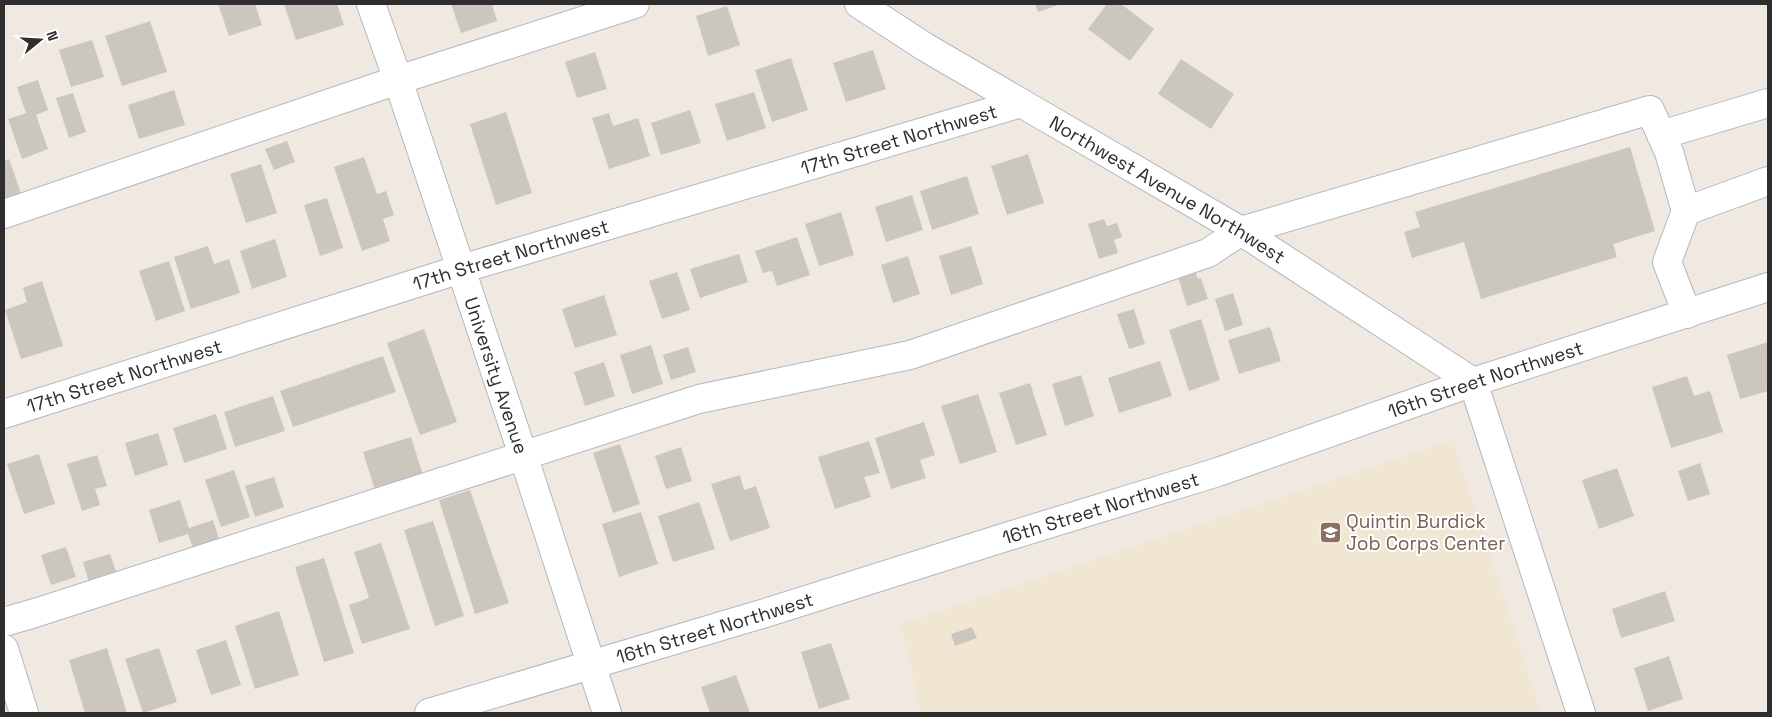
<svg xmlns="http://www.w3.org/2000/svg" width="1772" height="717" font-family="'Space Grotesk',sans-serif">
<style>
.education{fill:#f0e6d1}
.building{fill:#cbc7bf}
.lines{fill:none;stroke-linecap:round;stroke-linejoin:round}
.minor-casing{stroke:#b4b7c1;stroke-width:30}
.minor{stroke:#fff;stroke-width:28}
.labels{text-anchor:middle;stroke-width:4;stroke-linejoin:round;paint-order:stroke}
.street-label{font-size:19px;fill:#2e2e2e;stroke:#fff}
.education-label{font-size:19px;fill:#785e54;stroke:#fff;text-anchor:start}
</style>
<rect width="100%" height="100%" fill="#efe9e1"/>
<!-- education -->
<polygon class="education" points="1453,440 1541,713 921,713 901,624"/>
<!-- building -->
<g class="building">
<polygon points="218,4 255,4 262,25 229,36"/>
<polygon points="284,4 337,4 344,25 296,40"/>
<polygon points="451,4 492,4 497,21 461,33"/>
<polygon points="1035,4 1061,4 1038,12"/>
<polygon points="1107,4 1121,4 1154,29 1130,61 1088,29"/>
<polygon points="727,6 740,45 708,56 696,16"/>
<polygon points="150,21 167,72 122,86 105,36"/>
<polygon points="92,40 104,77 71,87 59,50"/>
<polygon points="873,50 886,89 846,102 833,63"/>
<polygon points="595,52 607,89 577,98 565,62"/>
<polygon points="791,58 808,110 772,122 755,70"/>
<polygon points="1181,59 1234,94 1211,129 1158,94"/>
<polygon points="38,80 48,110 36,115 48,149 22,159 8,119 26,113 17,87"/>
<polygon points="174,90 185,125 139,139 128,105"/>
<polygon points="754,92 766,128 727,141 715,104"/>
<polygon points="73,93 86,132 69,138 56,98"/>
<polygon points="690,110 701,143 661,155 651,123"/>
<polygon points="506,112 532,193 496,205 470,124"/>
<polygon points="609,113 613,126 638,118 650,156 609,169 592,118"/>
<polygon points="287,141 295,162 274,170 265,149"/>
<polygon points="1630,147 1655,231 1613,244 1617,257 1481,299 1464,242 1412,258 1404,232 1420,227 1415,212"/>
<polygon points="1028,154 1044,203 1007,215 991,166"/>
<polygon points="364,157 377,194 386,191 394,215 383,219 390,241 362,251 334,167"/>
<polygon points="9,159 22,196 4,202 4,161"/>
<polygon points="261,164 277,213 246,223 230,174"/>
<polygon points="967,176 979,214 932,230 920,191"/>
<polygon points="912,195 923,230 886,242 875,207"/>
<polygon points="327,198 343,248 320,256 304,205"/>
<polygon points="841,212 854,255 819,266 805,224"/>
<polygon points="1104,219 1107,226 1117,223 1122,237 1114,240 1118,253 1099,259 1088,224"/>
<polygon points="797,237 810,275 777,286 772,271 763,273 755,251"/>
<polygon points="275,239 287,277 252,289 240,251"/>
<polygon points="208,246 214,264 229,259 240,293 191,309 174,257"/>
<polygon points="971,246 983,284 951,295 939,256"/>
<polygon points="739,254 748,282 700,298 690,269"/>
<polygon points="908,256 920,294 893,303 881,265"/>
<polygon points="169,261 185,311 156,321 139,271"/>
<polygon points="1195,271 1198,279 1201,278 1208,299 1187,306 1178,277"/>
<polygon points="677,272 690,310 662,319 649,281"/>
<polygon points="42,281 63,346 21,359 5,310 27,302 23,288"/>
<polygon points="1233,293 1243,325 1225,331 1215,299"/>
<polygon points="604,295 617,335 575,348 562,309"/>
<polygon points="1134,309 1145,344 1129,349 1117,314"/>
<polygon points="1201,319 1220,380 1189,391 1169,330"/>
<polygon points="1270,327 1281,361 1239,374 1228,340"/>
<polygon points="424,329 457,422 420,435 387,343"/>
<polygon points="1768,342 1768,391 1740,399 1727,355"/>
<polygon points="651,345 663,384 632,394 620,355"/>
<polygon points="688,347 696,372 671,380 663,355"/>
<polygon points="383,356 396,392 293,427 280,391"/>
<polygon points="1160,361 1172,396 1119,413 1108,378"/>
<polygon points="604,362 615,396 585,406 574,372"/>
<polygon points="1081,375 1094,416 1065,426 1052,384"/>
<polygon points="1687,376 1694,396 1710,391 1723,432 1671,448 1652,387"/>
<polygon points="1030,383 1047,435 1016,445 999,393"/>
<polygon points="978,394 997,452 960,464 941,406"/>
<polygon points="273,396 285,431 235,447 224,412"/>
<polygon points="216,414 227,449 184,463 173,428"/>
<polygon points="924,422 935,455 920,460 926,478 891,489 875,438"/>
<polygon points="158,433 168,465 135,476 125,443"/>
<polygon points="411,437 423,475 375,490 363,452"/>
<polygon points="869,441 880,473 864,477 871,497 835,509 818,457"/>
<polygon points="620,444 640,504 613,513 593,453"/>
<polygon points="681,447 692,481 666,489 655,456"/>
<polygon points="39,454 55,504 24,514 7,464"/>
<polygon points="97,455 107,486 95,489 100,505 82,511 67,464"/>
<polygon points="1700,463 1710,494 1688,501 1678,471"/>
<polygon points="1617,468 1634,516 1599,529 1582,480"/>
<polygon points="234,470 250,517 221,527 205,480"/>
<polygon points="740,475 744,490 756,486 770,528 730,541 711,484"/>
<polygon points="274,477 284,507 255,517 245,486"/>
<polygon points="470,490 509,603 475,614 439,500"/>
<polygon points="180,500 189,528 213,520 219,539 193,548 188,534 159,543 149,510"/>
<polygon points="699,502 715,549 673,562 658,516"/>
<polygon points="641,512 658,564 619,577 602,524"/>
<polygon points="433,521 464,616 435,626 404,530"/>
<polygon points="381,543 410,629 362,644 349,605 369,598 354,552"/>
<polygon points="66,547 76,577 51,585 41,555"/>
<polygon points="110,554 119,580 91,589 83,562"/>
<polygon points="324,558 354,653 324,662 295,567"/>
<polygon points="1665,591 1675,621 1621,638 1612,609"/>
<polygon points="279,611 299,675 255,689 235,626"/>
<polygon points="972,627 977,638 955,646 951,634"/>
<polygon points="226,640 241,685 211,695 196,650"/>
<polygon points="831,643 850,699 819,709 801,652"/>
<polygon points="107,648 127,713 85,713 69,660"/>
<polygon points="159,648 177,702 143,713 125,659"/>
<polygon points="1669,656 1683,699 1648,711 1634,668"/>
<polygon points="736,675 750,713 710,713 701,687"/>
</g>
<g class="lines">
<defs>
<g id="minor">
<path id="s1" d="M371,4L398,80L523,455L607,713"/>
<path id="s2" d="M859,4L925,47L1241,231L1473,382L1581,713"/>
<polyline points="1661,135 1768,103"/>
<polyline points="1686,211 1768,181"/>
<polyline points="4,214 398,80 635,4"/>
<path id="s3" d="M4,414L461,269L1021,103"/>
<polyline points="4,622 35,613 699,399 910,355 1208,253 1241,231 1650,110 1669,152 1686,211 1667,262 1687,314"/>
<polyline points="4,649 24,713"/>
<path id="s4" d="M429,713L762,614L1006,537L1218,472L1473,382L1768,287"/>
</g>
</defs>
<!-- minor casing -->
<use href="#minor" class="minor-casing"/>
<!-- minor -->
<use href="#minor" class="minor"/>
</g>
<!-- icons -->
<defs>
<symbol id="university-square" viewBox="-11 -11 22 22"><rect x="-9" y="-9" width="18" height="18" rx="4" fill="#8d6e63" stroke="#fff"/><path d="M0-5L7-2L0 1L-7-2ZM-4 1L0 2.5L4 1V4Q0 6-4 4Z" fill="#fff"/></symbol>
</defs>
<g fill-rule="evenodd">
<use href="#university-square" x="1318" y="520" width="25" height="25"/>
</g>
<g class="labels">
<!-- street labels -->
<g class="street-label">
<text dy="7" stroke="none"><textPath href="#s3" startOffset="936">17th Street Northwest</textPath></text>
<text dy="7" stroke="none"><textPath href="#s2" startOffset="360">Northwest Avenue Northwest</textPath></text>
<text dy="7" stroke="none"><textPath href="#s3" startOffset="531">17th Street Northwest</textPath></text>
<text dy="7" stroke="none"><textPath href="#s3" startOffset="126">17th Street Northwest</textPath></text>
<text dy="7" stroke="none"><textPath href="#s1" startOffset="392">University Avenue</textPath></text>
<text dy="7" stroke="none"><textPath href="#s4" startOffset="1108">16th Street Northwest</textPath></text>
<text dy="7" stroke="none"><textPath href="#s4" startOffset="702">16th Street Northwest</textPath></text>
<text dy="7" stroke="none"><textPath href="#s4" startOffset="298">16th Street Northwest</textPath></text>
</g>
<!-- education labels -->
<g class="education-label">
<text x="1346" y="528">Quintin Burdick<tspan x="1346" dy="22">Job Corps Center</tspan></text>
</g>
</g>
<!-- border -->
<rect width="1772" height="717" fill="none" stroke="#2e2e2e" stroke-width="10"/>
<!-- north arrow -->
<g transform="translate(40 40) rotate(72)" stroke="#ffffff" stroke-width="4" paint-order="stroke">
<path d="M0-4L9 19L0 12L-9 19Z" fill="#2e2e2e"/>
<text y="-8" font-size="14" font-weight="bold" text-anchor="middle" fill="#2e2e2e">N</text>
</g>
</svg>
